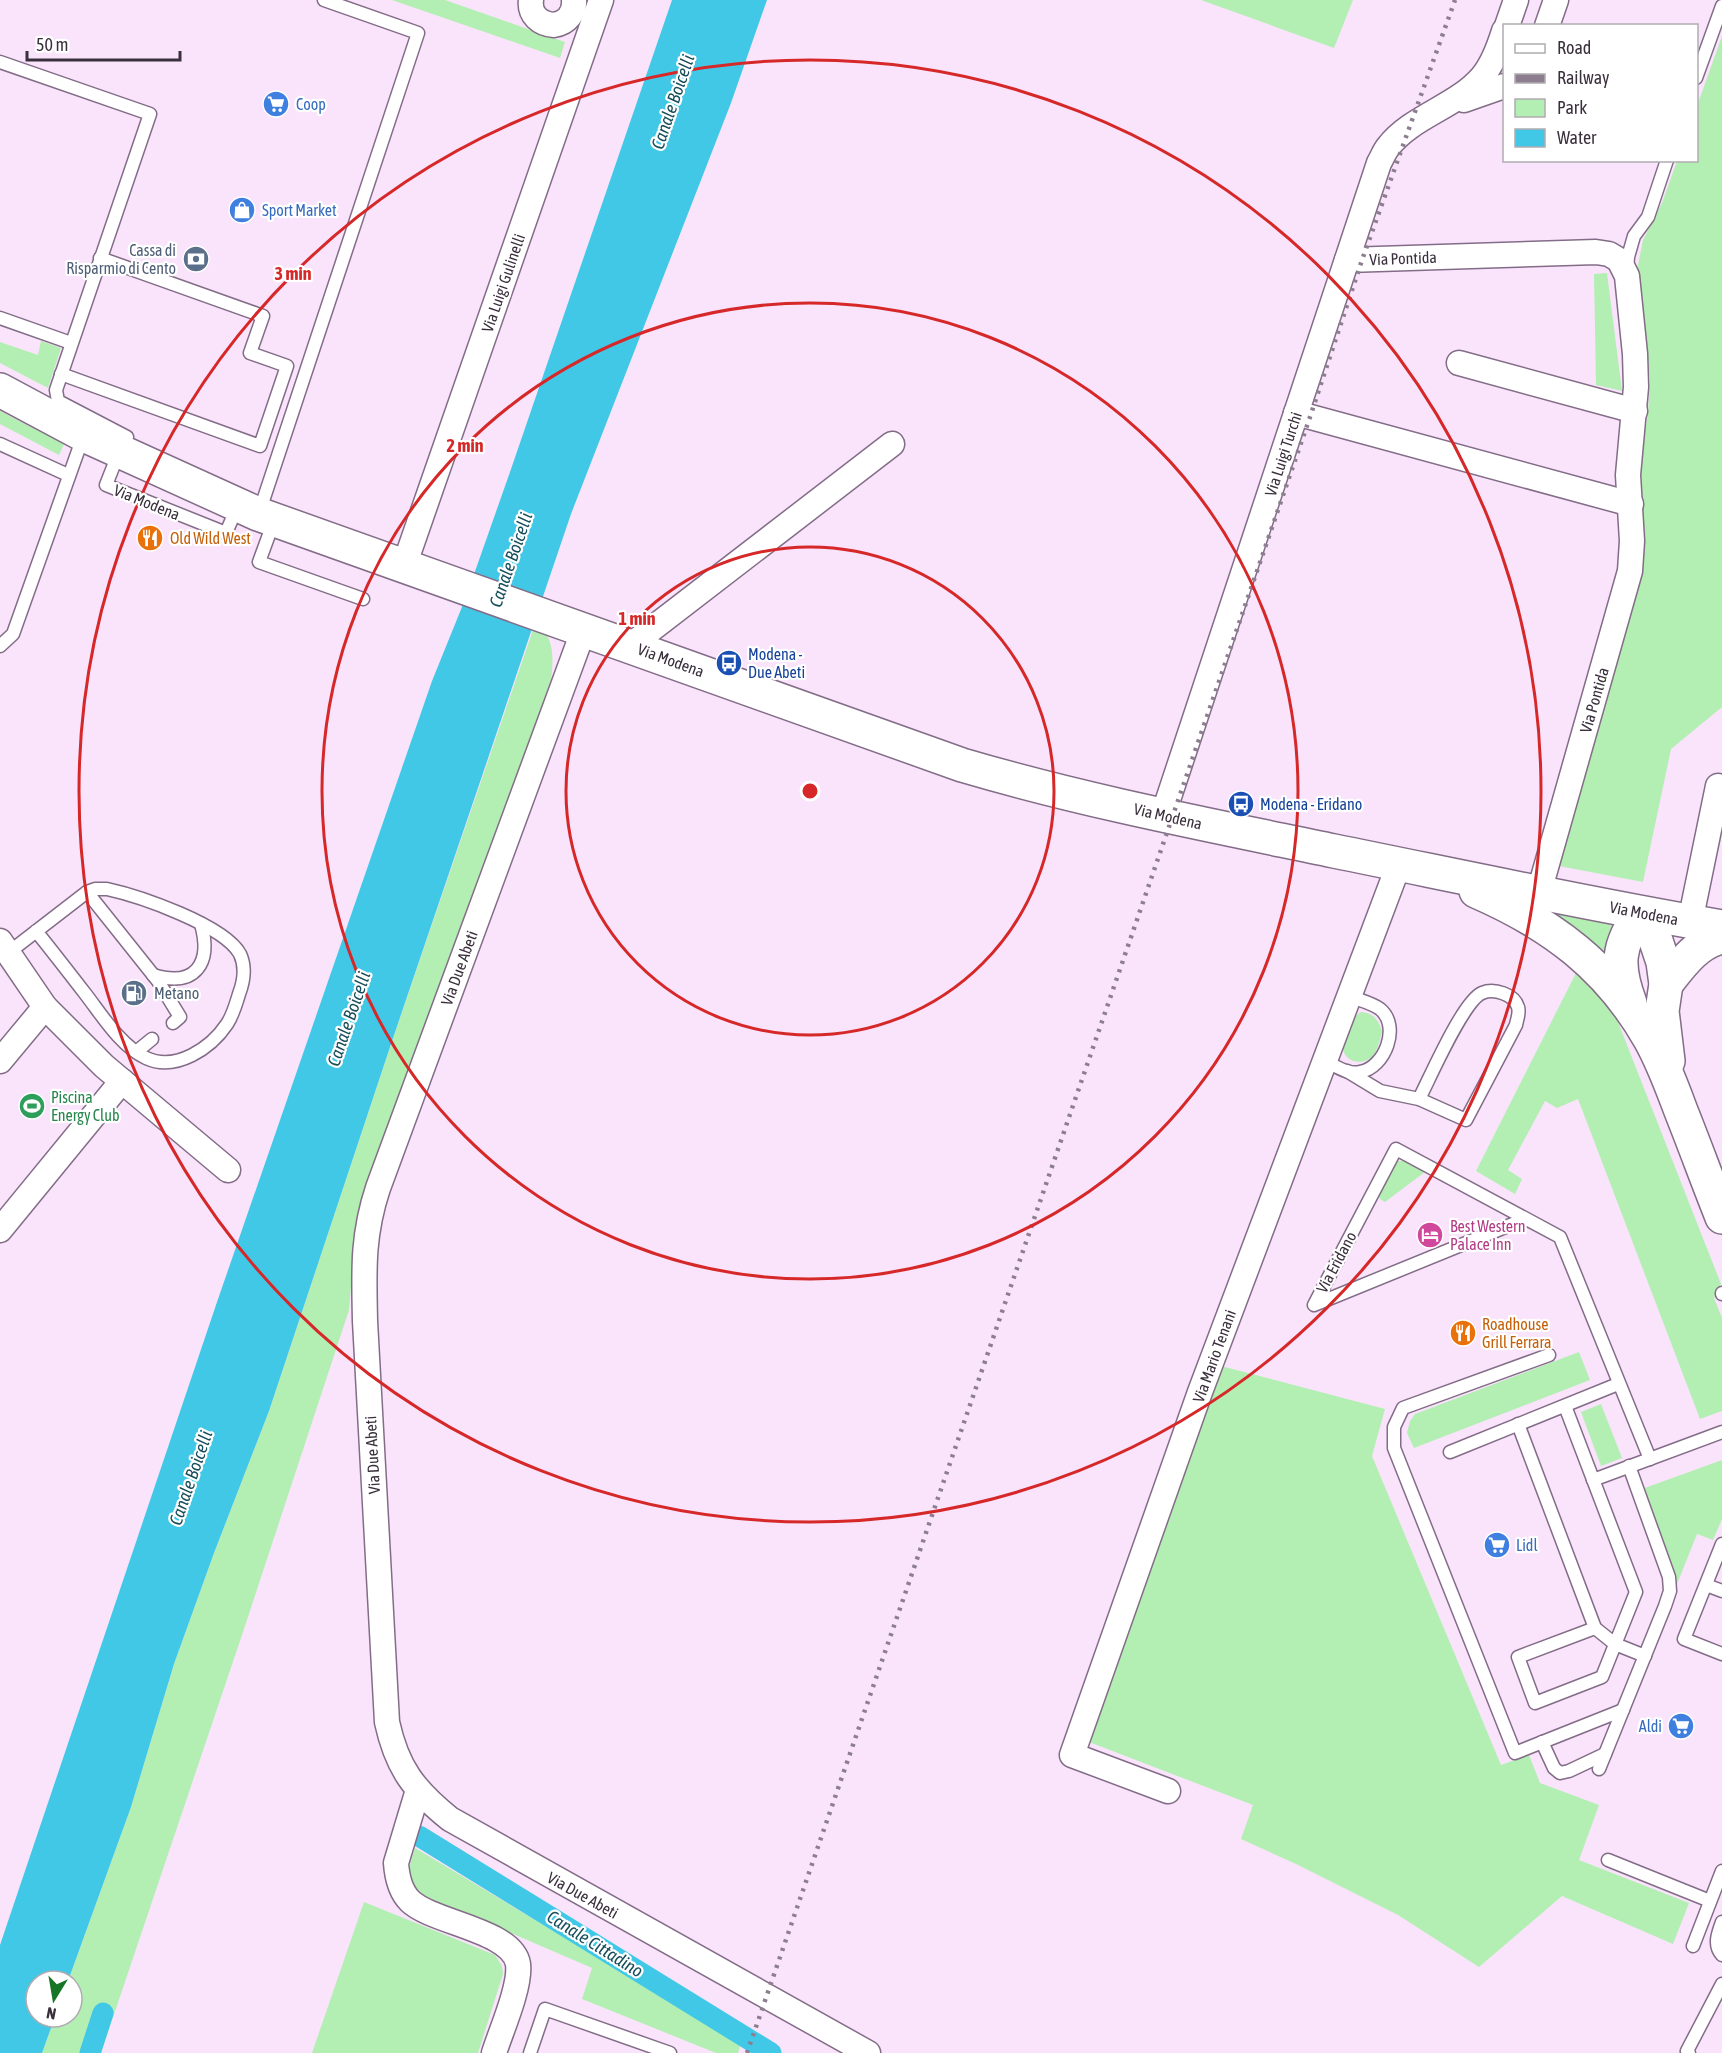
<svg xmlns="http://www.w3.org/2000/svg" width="1722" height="2053" font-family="'Asap Condensed',sans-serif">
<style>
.green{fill:#b3efb2}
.water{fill:#42c8e7}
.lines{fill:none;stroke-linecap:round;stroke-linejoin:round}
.canal{stroke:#42c8e7;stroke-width:21}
.service-casing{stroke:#836c87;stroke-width:15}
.minor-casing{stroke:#836c87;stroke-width:27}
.secondary-casing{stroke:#836c87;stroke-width:36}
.service{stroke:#fff;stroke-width:12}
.minor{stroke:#fff;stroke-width:24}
.secondary{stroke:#fff;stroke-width:33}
.rail{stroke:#8c7e8f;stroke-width:4.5;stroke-dasharray:3 6;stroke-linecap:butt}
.ring{fill:none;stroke:#d62828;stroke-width:3}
.labels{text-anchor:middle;stroke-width:4.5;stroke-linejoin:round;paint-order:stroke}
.shop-label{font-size:16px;fill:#366cbe;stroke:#fff;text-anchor:start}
.service-label{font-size:16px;fill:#4e5e75;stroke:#fff;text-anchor:end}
.street-label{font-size:16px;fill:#3a303c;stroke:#fff}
.food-label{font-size:16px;fill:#c56008;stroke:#fff;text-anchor:start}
.transit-label{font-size:16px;fill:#164399;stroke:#fff;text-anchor:start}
.leisure-label{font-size:16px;fill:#27864d;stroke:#fff;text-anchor:start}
.hotel-label{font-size:16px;fill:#b23c85;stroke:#fff;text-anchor:start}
.water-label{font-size:18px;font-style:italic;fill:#174e5b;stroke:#fff}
.centre{fill:#d62828;stroke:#fff;stroke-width:3}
.ring-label{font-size:18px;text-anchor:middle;font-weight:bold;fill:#d62828;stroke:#fff;stroke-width:4.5;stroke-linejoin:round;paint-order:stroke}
</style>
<rect width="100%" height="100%" fill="#f9e4fc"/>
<!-- green -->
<g class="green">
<polygon points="392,0 445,0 565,42 560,58"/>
<polygon points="1201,0 1353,0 1334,48"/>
<polygon points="1722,36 1722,707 1671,749 1643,882 1559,866 1639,574 1644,535 1640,502 1639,466 1648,413 1650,379 1637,270 1643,240 1662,203 1677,161 1696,160 1697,106"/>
<polygon points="1607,273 1622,391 1596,385 1594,274"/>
<polygon points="41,341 61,348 48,388 0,363 0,342 38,355"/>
<polygon points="0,411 64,444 59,455 0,424"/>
<path d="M536,621C554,638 554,656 551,679L354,1251L349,1310L244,1629L101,2053H42L55,2017H72V1981H68L131,1807L174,1664L214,1553L269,1411L391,1044Z"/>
<polygon points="1520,905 1618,923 1611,970"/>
<polygon points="1577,971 1616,1017 1721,1284 1714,1298 1722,1318 1722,1411 1700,1419 1578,1099 1557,1108 1545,1101 1508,1170 1522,1179 1515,1194 1476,1171"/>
<path d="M1361,1012C1374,1013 1378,1020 1382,1031C1380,1039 1378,1051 1372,1057C1362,1066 1344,1062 1343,1048C1342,1043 1346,1036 1348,1031C1352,1022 1353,1017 1361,1012Z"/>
<polygon points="1395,1161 1405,1161 1425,1172 1385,1202 1380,1199 1377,1192"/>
<polygon points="1579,1352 1590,1380 1414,1448 1407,1433 1410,1421 1415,1414"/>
<polygon points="1221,1366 1385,1409 1372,1456 1501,1765 1529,1755 1540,1783 1599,1805 1579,1860 1689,1903 1673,1944 1562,1896 1479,1967 1398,1915 1296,1864 1241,1839 1253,1805 1089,1742 1090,1724"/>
<polygon points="1601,1404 1622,1458 1601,1466 1581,1412"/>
<polygon points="1722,1460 1722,1519 1713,1540 1697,1534 1677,1584 1642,1489"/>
<path d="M415,1848L741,2043L738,2053H716L582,1999L592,1968L425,1896C404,1880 408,1870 415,1848Z"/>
<polygon points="364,1902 495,1955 502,1966 503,1974 478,2053 312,2053"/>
</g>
<!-- water -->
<polygon class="water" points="672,0 767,0 731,103 571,514 391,1044 269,1411 214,1553 174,1664 131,1807 68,1981 36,1981 36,2017 55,2017 42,2053 0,2053 0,1945 217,1302 432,681 466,597 510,472"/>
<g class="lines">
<!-- canal -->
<g class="canal">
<polyline points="419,1836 771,2053"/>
<polyline points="90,2053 103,2013"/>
</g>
<defs>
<g id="service">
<polyline points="0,62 150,114 56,390 58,401 127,437"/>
<polyline points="1696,78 1722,6"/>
<polyline points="1627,269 1628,257 1634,236 1648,217 1667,160"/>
<polyline points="0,318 71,343"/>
<polyline points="61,374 260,446 287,366 250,353 263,316 100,258"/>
<polyline points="0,444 68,475"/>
<polyline points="119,452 106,485 226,533 238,505"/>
<polyline points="259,513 418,33 324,0"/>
<polyline points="274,521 259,562 363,599"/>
<polyline points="0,646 13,634 83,437"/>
<polyline points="87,892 158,981 180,1017 173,1023"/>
<path d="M8,953L87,892L95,889H107C139,896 224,925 240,954C246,967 244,981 239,994C236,1004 233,1015 227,1024C211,1048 176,1072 146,1058C121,1046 103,1017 87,996C70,974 53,952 36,931"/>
<path d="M153,975C196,988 212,963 201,924"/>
<polyline points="136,1052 152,1039"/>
<path d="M1325,1061C1336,1066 1348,1075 1360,1072C1385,1068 1401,1026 1380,1009C1372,1003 1359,1000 1349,996"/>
<path d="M1347,1071L1380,1091L1419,1099L1466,1120L1516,1025C1517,1019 1520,1013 1518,1007C1514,994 1494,988 1482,993C1463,1001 1430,1078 1419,1099"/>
<polyline points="1525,1219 1314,1305 1396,1149 1560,1237 1650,1459"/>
<polyline points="1722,1293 1722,1294"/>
<polyline points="1549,1355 1403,1408 1394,1427 1394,1448 1515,1753 1623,1710"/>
<polyline points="1565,1406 1636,1592 1602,1677 1535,1703 1518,1657 1595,1628 1615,1644 1645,1656"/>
<polyline points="1518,1424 1595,1628"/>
<polyline points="1450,1452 1618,1384"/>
<polyline points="1593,1480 1722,1432"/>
<polyline points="1722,1544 1684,1639 1722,1654"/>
<polyline points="1706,1585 1722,1591"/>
<polyline points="1542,1742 1554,1768 1560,1773 1569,1771 1605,1754"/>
<polyline points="1599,1769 1665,1606 1670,1591 1669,1577 1629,1466"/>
<polyline points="1608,1860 1710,1901"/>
<path d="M1722,1922C1718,1933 1713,1945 1722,1955"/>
<polyline points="1693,1946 1722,1871"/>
<polyline points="530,2053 545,2009 670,2053"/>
<polyline points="1689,2053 1687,2051 1722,1984"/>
</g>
<g id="minor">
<path d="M531,0C529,15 540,24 554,25C567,23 575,13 574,0"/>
<polyline points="1507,26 1516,0"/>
<polyline points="1547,26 1556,0"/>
<polyline points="1464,100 1504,86"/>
<polyline points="1347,260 1596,252 1609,254 1619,260 1627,276 1635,354 1636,387 1628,475 1632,541 1630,571 1539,892"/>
<polyline points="1459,363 1635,411"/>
<polyline points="1296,413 1631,504"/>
<polyline points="404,566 601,0"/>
<path d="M584,629L378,1188C362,1236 364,1272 365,1321L387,1722C397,1768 414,1790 450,1819L868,2053"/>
<polyline points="631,645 892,444"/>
<path d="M1163,815L1379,163C1382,158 1384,152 1388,147C1412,116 1456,107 1482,77C1493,64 1499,47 1504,31"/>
<polyline points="1690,922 1718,786 1722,787"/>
<polyline points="0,941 45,1007 104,1066 228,1170"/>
<polyline points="0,1061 45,1007"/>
<polyline points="0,1230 122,1081"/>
<path d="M418,1790L396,1863C397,1877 400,1891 410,1901C433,1923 512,1930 518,1964C521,1986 501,2031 494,2053"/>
<polyline points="1168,1791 1072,1755 1200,1392 1399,864"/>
</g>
<g id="secondary">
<path d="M0,390L84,435L258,514L962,765C1084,801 1209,825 1334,851C1463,877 1592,905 1722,927"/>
<path d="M1476,891C1552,924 1609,967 1650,1039C1663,1062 1672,1087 1681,1111C1695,1146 1708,1182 1722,1217"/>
<polyline points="1641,913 1655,938 1663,962 1666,984 1662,1011 1668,1061"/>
<path d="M1666,984C1681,965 1697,942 1722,937"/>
<path d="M1630,1003C1616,966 1617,945 1641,913"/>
</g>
</defs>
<!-- service casing -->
<use href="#service" class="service-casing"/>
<!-- minor casing -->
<use href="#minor" class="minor-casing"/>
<!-- secondary casing -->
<use href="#secondary" class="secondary-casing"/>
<!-- service -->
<use href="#service" class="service"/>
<!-- minor -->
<use href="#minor" class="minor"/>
<!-- secondary -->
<use href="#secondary" class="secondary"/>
<!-- rail -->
<polyline class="rail" points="747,2053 1310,417 1362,260 1455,0"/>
</g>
<!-- distance rings -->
<g class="ring">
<circle cx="810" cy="791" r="244"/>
<circle cx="810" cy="791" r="488"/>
<circle cx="810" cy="791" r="731"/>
</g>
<!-- icons -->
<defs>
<symbol id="supermarket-disc" viewBox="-11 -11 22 22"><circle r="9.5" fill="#3f7fe0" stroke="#fff"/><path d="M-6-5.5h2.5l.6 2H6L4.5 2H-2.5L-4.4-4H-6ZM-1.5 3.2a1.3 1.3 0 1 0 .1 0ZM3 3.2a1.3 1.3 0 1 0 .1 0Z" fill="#fff"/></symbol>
<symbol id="shop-disc" viewBox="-11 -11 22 22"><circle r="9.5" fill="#3f7fe0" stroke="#fff"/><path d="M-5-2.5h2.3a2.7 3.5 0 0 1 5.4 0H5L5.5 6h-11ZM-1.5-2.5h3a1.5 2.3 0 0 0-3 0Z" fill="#fff"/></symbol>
<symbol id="bank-disc" viewBox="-11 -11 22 22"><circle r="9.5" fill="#5c6f8a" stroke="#fff"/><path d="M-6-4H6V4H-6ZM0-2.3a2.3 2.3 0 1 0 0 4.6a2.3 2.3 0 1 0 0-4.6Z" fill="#fff"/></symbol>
<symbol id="restaurant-disc" viewBox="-11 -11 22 22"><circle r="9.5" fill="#e8710a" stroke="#fff"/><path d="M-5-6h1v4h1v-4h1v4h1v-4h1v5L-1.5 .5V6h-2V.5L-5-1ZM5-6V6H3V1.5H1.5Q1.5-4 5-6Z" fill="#fff"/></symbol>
<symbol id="bus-disc" viewBox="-11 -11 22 22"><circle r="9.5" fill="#1a4fb4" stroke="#fff"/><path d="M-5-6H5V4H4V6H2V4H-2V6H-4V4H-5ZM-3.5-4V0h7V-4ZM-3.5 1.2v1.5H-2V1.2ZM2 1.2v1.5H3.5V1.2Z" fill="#fff"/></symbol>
<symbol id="fuel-disc" viewBox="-11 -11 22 22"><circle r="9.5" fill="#5c6f8a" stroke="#fff"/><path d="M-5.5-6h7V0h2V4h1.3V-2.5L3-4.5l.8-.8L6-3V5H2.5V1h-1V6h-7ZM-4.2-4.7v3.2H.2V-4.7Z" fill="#fff"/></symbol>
<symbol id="stadium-disc" viewBox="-11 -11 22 22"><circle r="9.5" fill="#2e9e5b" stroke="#fff"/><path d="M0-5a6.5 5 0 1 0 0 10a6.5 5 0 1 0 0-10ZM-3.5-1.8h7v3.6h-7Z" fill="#fff"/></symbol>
<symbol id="hotel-disc" viewBox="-11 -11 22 22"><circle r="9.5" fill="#d1479c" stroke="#fff"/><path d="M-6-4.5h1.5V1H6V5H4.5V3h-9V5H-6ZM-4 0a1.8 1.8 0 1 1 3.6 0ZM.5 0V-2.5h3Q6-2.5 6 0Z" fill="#fff"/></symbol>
</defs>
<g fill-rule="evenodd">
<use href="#supermarket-disc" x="261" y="89" width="30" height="30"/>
<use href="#shop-disc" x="227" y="195" width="30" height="30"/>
<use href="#bank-disc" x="181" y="244" width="30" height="30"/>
<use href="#restaurant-disc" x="135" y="523" width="30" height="30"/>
<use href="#bus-disc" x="714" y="648" width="30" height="30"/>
<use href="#bus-disc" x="1226" y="789" width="30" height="30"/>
<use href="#fuel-disc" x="119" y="978" width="30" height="30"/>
<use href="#stadium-disc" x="17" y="1091" width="30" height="30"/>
<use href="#hotel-disc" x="1415" y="1220" width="30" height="30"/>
<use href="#restaurant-disc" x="1448" y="1318" width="30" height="30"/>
<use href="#supermarket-disc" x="1482" y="1530" width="30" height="30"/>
<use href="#supermarket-disc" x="1666" y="1711" width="30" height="30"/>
</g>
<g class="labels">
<!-- shop labels -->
<g class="shop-label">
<text x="296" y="110">Coop</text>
<text x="262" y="216">Sport Market</text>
<text x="1516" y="1551">Lidl</text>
<text x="1662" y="1732" text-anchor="end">Aldi</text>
</g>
<!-- service labels -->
<g class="service-label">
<text x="176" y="256">Cassa di<tspan x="176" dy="18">Risparmio di Cento</tspan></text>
<text x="154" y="999" text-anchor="start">Metano</text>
</g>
<!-- street labels -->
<g class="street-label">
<text transform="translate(1403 258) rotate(-2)" y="6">Via Pontida</text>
<text transform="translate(503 283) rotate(-71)" y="6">Via Luigi Gulinelli</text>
<text transform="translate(1283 454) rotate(-72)" y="6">Via Luigi Turchi</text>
<text transform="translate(147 502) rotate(22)" y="6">Via Modena</text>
<text transform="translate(671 660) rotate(20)" y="6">Via Modena</text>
<text transform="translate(1594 700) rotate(-74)" y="6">Via Pontida</text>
<text transform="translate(1168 816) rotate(13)" y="6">Via Modena</text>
<text transform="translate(1644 913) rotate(11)" y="6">Via Modena</text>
<text transform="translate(459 968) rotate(-70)" y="6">Via Due Abeti</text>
<text transform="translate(1336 1262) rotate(-62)" y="6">Via Eridano</text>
<text transform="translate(1214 1356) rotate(-70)" y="6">Via Mario Tenani</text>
<text transform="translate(372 1455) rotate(-93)" y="6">Via Due Abeti</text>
<text transform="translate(583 1895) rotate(29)" y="6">Via Due Abeti</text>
</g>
<!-- food labels -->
<g class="food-label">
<text x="170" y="544">Old Wild West</text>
<text x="1482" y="1330">Roadhouse<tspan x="1482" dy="18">Grill Ferrara</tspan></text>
</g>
<!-- transit labels -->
<g class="transit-label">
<text x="748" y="660">Modena -<tspan x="748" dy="18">Due Abeti</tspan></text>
<text x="1260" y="810">Modena - Eridano</text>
</g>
<!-- leisure labels -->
<g class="leisure-label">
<text x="51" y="1103">Piscina<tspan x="51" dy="18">Energy Club</tspan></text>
</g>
<!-- hotel labels -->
<g class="hotel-label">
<text x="1450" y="1232">Best Western<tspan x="1450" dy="18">Palace Inn</tspan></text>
</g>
<!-- water labels -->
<g class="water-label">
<text transform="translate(673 102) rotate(-71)" y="6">Canale Boicelli</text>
<text transform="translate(511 560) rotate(-71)" y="6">Canale Boicelli</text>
<text transform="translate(349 1019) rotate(-71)" y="6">Canale Boicelli</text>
<text transform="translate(191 1478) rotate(-71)" y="6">Canale Boicelli</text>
<text transform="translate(595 1944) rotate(32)" y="6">Canale Cittadino</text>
</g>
</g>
<circle cx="810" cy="791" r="9" class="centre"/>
<g class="ring-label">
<text x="293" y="280">3 min</text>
<text x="465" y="452">2 min</text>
<text x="637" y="625">1 min</text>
</g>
<!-- legend -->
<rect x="1503" y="24" width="195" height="138" fill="#ffffff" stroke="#b0acb1" stroke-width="1.5"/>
<rect x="1515" y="44" width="30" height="9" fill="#ffffff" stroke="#b0acb1" stroke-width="1.5"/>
<text x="1557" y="54" font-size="18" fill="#3a303c">Road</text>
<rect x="1515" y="74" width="30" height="9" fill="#8c7e8f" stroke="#b0acb1" stroke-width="1.5"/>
<text x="1557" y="84" font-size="18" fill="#3a303c">Railway</text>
<rect x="1515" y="99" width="30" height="18" fill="#b3efb2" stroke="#b0acb1" stroke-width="1.5"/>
<text x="1557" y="114" font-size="18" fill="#3a303c">Park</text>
<rect x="1515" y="129" width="30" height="18" fill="#42c8e7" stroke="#b0acb1" stroke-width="1.5"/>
<text x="1557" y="144" font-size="18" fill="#3a303c">Water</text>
<!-- north arrow -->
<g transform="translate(54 1999) rotate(191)"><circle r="28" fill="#ffffff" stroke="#b0acb1" stroke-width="1.5"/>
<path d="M0-4.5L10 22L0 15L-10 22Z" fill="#177626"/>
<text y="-9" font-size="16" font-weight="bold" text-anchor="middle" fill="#3a303c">N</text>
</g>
<!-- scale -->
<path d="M27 51v9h153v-9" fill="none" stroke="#3a303c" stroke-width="3"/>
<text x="36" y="51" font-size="18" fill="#3a303c" stroke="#ffffff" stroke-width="4.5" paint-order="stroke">50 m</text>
</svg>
